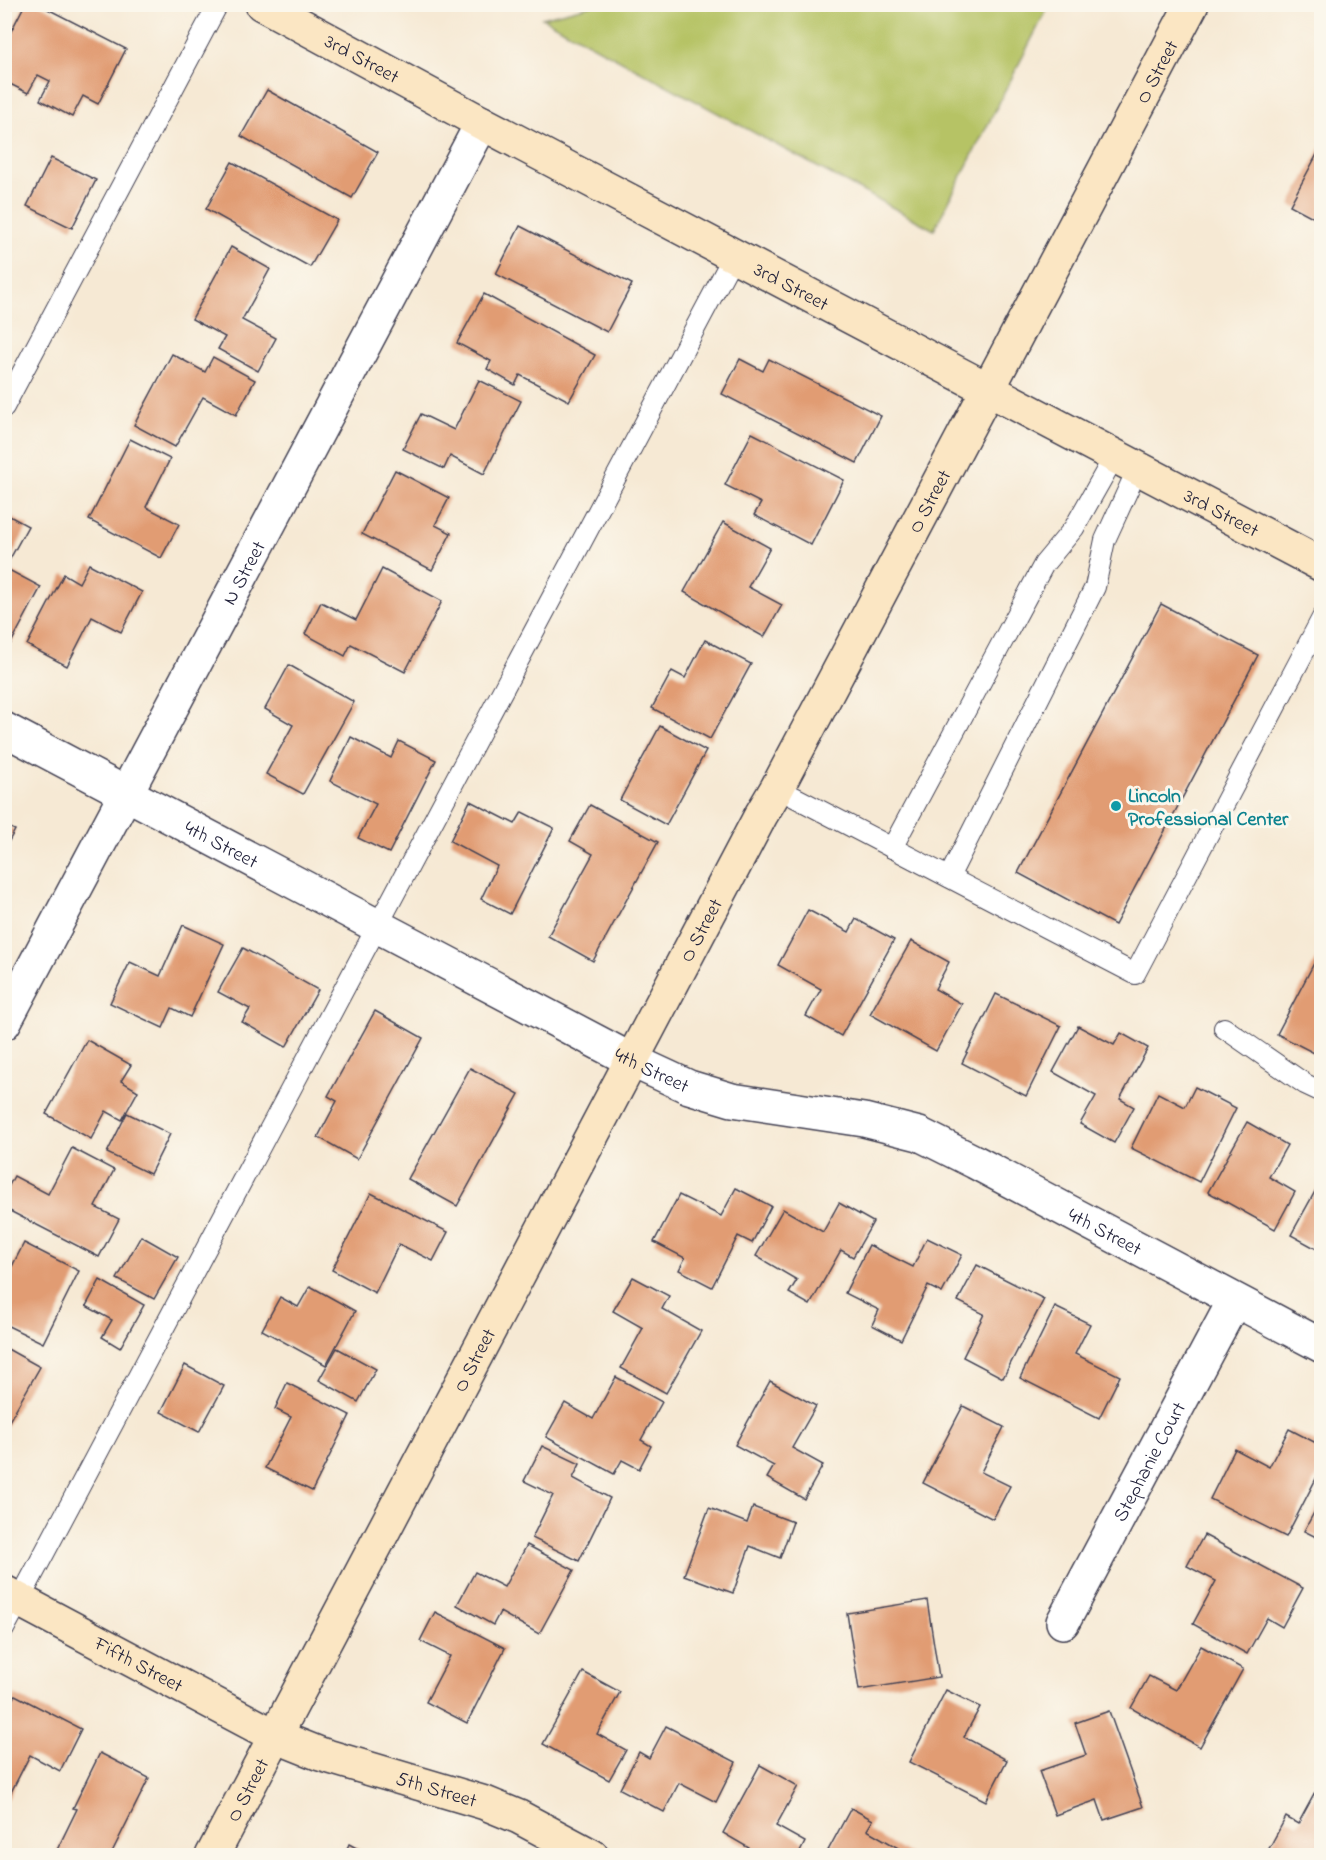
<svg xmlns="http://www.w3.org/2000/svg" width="1326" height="1860" font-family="'Indie Flower',sans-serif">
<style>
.green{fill:#b6c365;stroke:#6c7250;stroke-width:1.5}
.building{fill:#e19c73}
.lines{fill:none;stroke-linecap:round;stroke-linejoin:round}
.lane-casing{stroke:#424052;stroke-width:22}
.street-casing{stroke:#424052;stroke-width:36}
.secondary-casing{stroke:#424052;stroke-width:36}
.lane{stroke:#fff;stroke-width:20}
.street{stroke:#fff;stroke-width:33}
.secondary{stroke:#fbe6c3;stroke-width:33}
.culture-dot{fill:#0f9aa8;stroke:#fbf7ec;stroke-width:2}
.labels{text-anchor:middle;stroke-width:6;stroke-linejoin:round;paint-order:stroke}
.street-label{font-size:20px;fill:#22223b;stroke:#fbf7ec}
.culture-label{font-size:20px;font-weight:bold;fill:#0d838f;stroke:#fbf7ec;text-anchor:start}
</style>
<rect width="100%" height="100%" fill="#fbf7ec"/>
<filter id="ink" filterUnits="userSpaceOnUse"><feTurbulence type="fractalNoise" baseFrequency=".0167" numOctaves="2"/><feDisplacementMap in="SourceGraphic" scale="12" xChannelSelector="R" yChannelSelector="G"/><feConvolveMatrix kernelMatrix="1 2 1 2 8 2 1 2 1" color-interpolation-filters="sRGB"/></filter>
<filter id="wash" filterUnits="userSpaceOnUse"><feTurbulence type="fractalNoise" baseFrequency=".008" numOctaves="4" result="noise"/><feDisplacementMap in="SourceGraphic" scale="24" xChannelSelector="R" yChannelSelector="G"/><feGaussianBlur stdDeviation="1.35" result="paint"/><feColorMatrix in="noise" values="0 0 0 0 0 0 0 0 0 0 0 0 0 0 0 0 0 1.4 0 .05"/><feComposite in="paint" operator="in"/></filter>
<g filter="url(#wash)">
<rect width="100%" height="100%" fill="#f6e9d4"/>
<!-- green -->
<polygon class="green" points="596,4 1049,4 1049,5 934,230 542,18"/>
<g id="blocks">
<!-- building -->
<g class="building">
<polygon points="25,4 38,4 126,49 98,104 83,96 72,117 40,100 50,81 38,75 28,93 4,81 4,45"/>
<polygon points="267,90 378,152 352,198 241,136"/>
<polygon points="1322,145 1322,222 1290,205"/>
<polygon points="51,158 96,180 72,228 27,206"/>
<polygon points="232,162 337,220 310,267 206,209"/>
<polygon points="520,226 632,284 607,332 496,274"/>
<polygon points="231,247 270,269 242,320 276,338 258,371 218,349 225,337 192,319"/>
<polygon points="484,294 595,355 569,401 520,375 515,385 487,369 491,361 457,343"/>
<polygon points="172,354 205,372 213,357 255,380 236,415 203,397 175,447 134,425"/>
<polygon points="740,359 763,371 769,359 881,416 857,463 722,394"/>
<polygon points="479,380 521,401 484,474 450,456 444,469 403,449 421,414 454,430"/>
<polygon points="752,433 844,480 811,545 754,515 761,503 725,485"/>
<polygon points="130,439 170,459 146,507 179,524 161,558 89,520"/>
<polygon points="395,470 449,498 435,525 451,533 432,570 362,534"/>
<polygon points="4,513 28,526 5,568 41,587 11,643 4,640"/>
<polygon points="723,522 770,548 748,587 782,605 764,637 684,592"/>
<polygon points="89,564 142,592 121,632 92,617 67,666 27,645 64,574 79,583"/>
<polygon points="382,569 442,601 405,672 351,644 345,656 305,634 321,602 356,620"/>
<polygon points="1161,604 1258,655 1115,925 1018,873"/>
<polygon points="705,640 751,664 710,739 652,708 672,671 685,678"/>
<polygon points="289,665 354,702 303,794 266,774 293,725 265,709"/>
<polygon points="660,726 706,751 666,825 620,800"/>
<polygon points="351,737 391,758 399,741 436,760 389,853 358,838 376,804 330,781"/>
<polygon points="470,801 515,824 522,812 554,828 510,914 481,899 497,866 450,841"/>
<polygon points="590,805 658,842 593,961 548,936 593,854 570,841"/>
<polygon points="4,825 15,830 4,850"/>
<polygon points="808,910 849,932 856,919 894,940 841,1036 806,1016 821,989 778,965"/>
<polygon points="183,925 224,944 190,1017 172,1008 163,1028 110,1003 130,962 160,976"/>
<polygon points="911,941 949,962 935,989 962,1004 936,1051 870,1014"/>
<polygon points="243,948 318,990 286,1047 242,1022 250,1009 218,992"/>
<polygon points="1322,948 1322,1057 1277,1034"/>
<polygon points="996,994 1061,1026 1026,1096 962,1063"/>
<polygon points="375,1011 423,1038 357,1159 318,1137 337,1101 328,1096"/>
<polygon points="1078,1026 1114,1045 1121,1033 1148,1048 1120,1099 1134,1107 1114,1143 1080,1124 1096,1096 1053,1072"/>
<polygon points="87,1040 131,1065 121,1081 138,1091 122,1120 106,1111 91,1139 46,1114"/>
<polygon points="470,1068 519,1094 457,1206 408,1179"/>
<polygon points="1195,1087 1236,1108 1199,1182 1131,1148 1158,1093 1185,1107"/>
<polygon points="127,1113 170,1134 150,1174 107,1153"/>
<polygon points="1247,1122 1287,1145 1269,1177 1295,1192 1275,1229 1208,1192"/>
<polygon points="72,1148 114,1170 95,1207 119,1219 99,1257 4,1208 4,1195 14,1176 48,1194"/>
<polygon points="1322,1179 1322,1252 1291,1235"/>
<polygon points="736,1188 771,1206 752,1243 738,1236 712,1287 679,1270 685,1258 654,1242 679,1195 721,1216"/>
<polygon points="371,1193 448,1232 433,1261 399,1244 375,1293 332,1270"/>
<polygon points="839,1203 873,1222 853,1257 841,1250 810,1305 789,1293 797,1280 756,1256 783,1209 823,1232"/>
<polygon points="141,1236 178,1257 154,1299 117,1279"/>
<polygon points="927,1238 962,1255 942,1293 928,1286 901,1340 872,1325 879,1310 845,1293 869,1245 913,1267"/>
<polygon points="24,1243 79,1271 43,1343 4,1324 4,1282"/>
<polygon points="977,1265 1044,1299 1003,1378 963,1357 984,1314 958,1301"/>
<polygon points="633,1277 669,1296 662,1309 701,1331 666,1393 621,1368 643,1328 613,1311"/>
<polygon points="100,1280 144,1305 120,1348 102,1337 112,1320 86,1306"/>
<polygon points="310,1286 355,1311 326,1365 262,1330 280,1297 298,1307"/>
<polygon points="1055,1307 1090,1324 1075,1354 1120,1376 1099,1418 1020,1378"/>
<polygon points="4,1347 40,1367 4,1430"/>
<polygon points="337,1348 376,1369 358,1402 319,1380"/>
<polygon points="185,1365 224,1386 199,1432 161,1412"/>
<polygon points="616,1377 662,1402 641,1440 651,1446 639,1469 622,1460 614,1474 546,1437 565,1403 593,1419"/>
<polygon points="770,1381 816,1406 792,1448 823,1465 804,1499 767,1478 774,1466 735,1445"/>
<polygon points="287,1383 350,1415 312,1491 265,1468 291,1417 275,1409"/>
<polygon points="963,1406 1004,1427 981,1472 1010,1486 993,1519 923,1483"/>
<polygon points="1289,1429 1322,1446 1322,1467 1286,1537 1210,1499 1235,1449 1269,1467"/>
<polygon points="542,1446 580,1464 573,1478 610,1498 579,1561 532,1538 553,1495 524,1481"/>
<polygon points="1322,1498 1322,1540 1304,1531"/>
<polygon points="753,1507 793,1522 780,1558 750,1546 733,1593 684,1575 709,1508 747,1523"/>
<polygon points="1204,1535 1303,1588 1282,1627 1267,1618 1247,1654 1193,1624 1216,1581 1187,1566"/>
<polygon points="527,1545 574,1570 539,1634 500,1612 493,1625 457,1605 475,1572 504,1587"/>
<polygon points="927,1600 939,1677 859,1690 847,1613"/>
<polygon points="435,1612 505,1648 467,1723 426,1702 450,1656 420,1641"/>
<polygon points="1201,1646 1243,1669 1200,1747 1131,1708 1149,1676 1176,1690"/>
<polygon points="583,1672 620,1692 597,1734 626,1750 609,1780 543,1744"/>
<polygon points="946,1690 980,1707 964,1737 1007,1760 986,1801 909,1762"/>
<polygon points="15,1695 81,1729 60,1771 30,1755 4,1806 4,1715"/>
<polygon points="1109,1711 1143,1807 1104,1820 1097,1800 1055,1815 1039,1771 1086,1755 1075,1723"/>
<polygon points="666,1726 736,1762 716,1802 679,1783 664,1812 620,1789 639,1752 649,1758"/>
<polygon points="100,1753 149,1778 110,1856 54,1856 77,1809 73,1808"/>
<polygon points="760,1765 798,1786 776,1826 805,1842 798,1856 745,1856 749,1848 723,1833"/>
<polygon points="1316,1791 1322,1793 1322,1856 1265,1856 1286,1817 1298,1824"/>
<polygon points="851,1808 873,1820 867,1830 912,1856 825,1856"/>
<polygon points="349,1844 371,1856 344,1856"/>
</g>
</g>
</g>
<g filter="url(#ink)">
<use href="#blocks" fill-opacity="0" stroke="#424052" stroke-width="1.5"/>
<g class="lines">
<defs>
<g id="lane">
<polyline points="4,407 218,4"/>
<polyline points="777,788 1135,974 1322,618"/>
<polyline points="892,848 1044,564 1074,528 1114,457"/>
<polyline points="949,877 1095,587 1105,540 1138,468"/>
<polyline points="1224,1028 1305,1084 1322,1092"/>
<polyline points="4,1629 734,255"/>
</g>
<g id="street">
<path id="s1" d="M4,729L633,1061L689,1087L732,1100L864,1120L919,1134L975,1162L1322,1346"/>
<path id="s2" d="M4,1023L482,123"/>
<path id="s3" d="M1063,1622L1234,1301"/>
</g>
<g id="secondary">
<path id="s4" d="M262,4L482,123L1322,565"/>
<path id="s5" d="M4,1592L275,1736L320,1754L485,1803L519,1817L592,1856"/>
<path id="s6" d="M212,1856L761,815L777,788L1192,4"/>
</g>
</defs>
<!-- lane casing -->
<use href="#lane" class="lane-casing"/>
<!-- street casing -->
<use href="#street" class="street-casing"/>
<!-- secondary casing -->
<use href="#secondary" class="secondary-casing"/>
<!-- lane -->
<use href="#lane" class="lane"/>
<!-- street -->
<use href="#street" class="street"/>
<!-- secondary -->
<use href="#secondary" class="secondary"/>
</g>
</g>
<!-- markers -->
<circle class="culture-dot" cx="1116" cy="806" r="6"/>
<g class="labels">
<!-- street labels -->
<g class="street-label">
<text dy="7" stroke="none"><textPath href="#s4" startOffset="114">3rd Street</textPath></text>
<text dy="7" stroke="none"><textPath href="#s6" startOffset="2019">O Street</textPath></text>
<text dy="7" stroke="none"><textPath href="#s4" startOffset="600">3rd Street</textPath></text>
<text dy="7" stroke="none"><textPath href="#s6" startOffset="1533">O Street</textPath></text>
<text dy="7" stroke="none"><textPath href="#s4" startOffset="1086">3rd Street</textPath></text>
<text dy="7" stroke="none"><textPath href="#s2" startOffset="510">N Street</textPath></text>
<text dy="7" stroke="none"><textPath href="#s1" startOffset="246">4th Street</textPath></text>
<text dy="7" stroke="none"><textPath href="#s6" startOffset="1047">O Street</textPath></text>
<text dy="7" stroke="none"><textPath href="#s1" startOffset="732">4th Street</textPath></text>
<text dy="7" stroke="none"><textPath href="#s1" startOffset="1218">4th Street</textPath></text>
<text dy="7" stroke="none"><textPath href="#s6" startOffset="561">O Street</textPath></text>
<text dy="7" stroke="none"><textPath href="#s3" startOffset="182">Stephanie Court</textPath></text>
<text dy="7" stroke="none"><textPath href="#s5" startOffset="153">Fifth Street</textPath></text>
<text dy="7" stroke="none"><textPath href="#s6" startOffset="75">O Street</textPath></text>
<text dy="7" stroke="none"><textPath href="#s5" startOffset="477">5th Street</textPath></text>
</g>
<!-- culture labels -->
<g class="culture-label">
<text x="1128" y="802">Lincoln<tspan x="1128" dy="23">Professional Center</tspan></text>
</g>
</g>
<!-- margin -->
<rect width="1326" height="1860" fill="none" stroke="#fbf7ec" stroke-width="24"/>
</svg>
